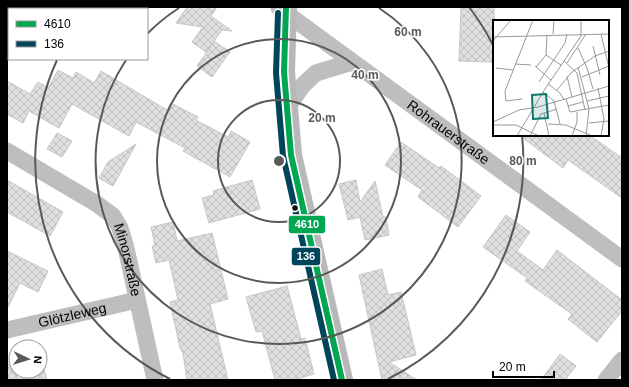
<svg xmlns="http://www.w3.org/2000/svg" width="629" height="387" font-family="Arial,sans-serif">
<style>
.building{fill:url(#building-cross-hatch);stroke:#c6c6c6}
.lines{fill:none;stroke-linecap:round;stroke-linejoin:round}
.street{stroke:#bebebe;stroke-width:17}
.secondary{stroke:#b8b8b8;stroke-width:22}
.bus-1-casing{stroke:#fff;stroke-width:9}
.bus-2-casing{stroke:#fff;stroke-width:9}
.bus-1{stroke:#00a651;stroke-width:6}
.bus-2{stroke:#00465a;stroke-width:6}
.ring{fill:none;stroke:#595959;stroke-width:2}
.bus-dot{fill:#000;stroke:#fff;stroke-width:1.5}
.labels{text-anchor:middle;stroke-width:3;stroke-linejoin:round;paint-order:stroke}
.street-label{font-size:14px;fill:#000;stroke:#fff}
.inset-road{fill:none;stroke:#999;stroke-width:1}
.view{fill:#0f766e;fill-opacity:0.15;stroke:#0f766e;stroke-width:2}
.inset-edge{fill:none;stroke:#000;stroke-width:2}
.centre{fill:#595959;stroke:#fff;stroke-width:2}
.ring-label{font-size:12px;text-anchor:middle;font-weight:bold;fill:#595959;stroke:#fff;stroke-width:3;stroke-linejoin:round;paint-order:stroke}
.line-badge{stroke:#fff;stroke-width:1.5}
.badge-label{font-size:11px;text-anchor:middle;font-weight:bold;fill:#fff}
</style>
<defs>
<pattern id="building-cross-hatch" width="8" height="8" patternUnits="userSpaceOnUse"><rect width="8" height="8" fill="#dfdfdf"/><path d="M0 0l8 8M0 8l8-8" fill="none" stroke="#bebebe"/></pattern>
</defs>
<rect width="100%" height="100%" fill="#fff"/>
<!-- building -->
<g class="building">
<polygon points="187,7 217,7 211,16 232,31 222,30 214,41 230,52 212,77 197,66 211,46 206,52 192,42 203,27 176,23"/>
<polygon points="461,7 494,7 494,62 459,61"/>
<polygon points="58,70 73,78 76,72 94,83 101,71 167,110 171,103 198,117 196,120 228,137 231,131 250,142 230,177 183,151 185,148 136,122 129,136 72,104 59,128 29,111 23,123 7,114 7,81 30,94 38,82 48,88"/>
<polygon points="57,133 72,141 62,157 47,149"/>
<polygon points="519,135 589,135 622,158 622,198 568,160 563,168"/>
<polygon points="401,142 439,168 441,166 481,196 458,227 418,197 422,190 385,165"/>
<polygon points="136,144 113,186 99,178 108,162"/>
<polygon points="7,180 63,212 50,236 7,212"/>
<polygon points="252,180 260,209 209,223 202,198 214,195 213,191"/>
<polygon points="356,180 360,202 375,181 383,217 386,217 389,235 365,240 360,217 348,220 339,184"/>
<polygon points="506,215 530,232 517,251 543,270 557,250 622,300 622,311 597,342 568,319 572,314 525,281 527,278 483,247"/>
<polygon points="173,222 177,241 212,233 228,299 210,304 228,380 187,380 183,353 180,348 170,302 178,300 169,260 156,263 152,246 155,246 151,227"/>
<polygon points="7,251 48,271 38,292 20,283 7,309"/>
<polygon points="382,269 388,295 401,292 416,355 389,362 417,380 382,380 359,275"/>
<polygon points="287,286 301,339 305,338 314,374 293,380 275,380 262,331 256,332 246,297"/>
<polygon points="560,354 576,366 565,380 541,380"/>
<polygon points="40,356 47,380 7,380 7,365 16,362 16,371 40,371"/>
</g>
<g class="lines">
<!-- street -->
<g class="street">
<path id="s1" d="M279,8L622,259"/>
<polyline points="286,109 303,85 316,73 352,62"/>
<path id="s2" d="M7,151L97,204L113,216L120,228L126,248L155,380"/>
<path id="s3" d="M7,330L137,300"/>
<polyline points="606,380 622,360"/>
</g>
<!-- secondary -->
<polyline class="secondary" points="286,7 284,72 291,155 342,380"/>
<defs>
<polyline id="bus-1" points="286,7 284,72 291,155 342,380"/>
<polyline id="bus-2" points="278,13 276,73 283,156 334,380"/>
</defs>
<!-- bus-1 casing -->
<use href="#bus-1" class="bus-1-casing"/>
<!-- bus-2 casing -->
<use href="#bus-2" class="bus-2-casing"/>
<!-- bus-1 -->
<use href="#bus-1" class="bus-1"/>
<!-- bus-2 -->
<use href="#bus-2" class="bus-2"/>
</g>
<!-- distance rings -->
<g class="ring">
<circle cx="279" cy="161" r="61"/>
<circle cx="279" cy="161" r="122"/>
<path d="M147 34A183 183 0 0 1 179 8M379 8A183 183 0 1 1 126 60"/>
<path d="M170 379A244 244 0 0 1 57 60M469 7A244 244 0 0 1 493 45M522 135A244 244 0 0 1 388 379"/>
</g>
<!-- markers -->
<circle class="bus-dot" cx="295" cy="208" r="3.5"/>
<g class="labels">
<!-- street labels -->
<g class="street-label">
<text dy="5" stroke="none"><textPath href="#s1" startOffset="210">Rohrauerstraße</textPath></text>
<text dy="5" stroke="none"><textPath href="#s2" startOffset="171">Minorstraße</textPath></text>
<text dy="5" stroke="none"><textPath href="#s3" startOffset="67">Glötzleweg</textPath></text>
</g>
</g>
<!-- overview -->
<g transform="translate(493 20)">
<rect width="116" height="116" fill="#fff"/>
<path class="inset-road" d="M60,14L61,0M108,14L116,48M0,17L116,14M0,21L18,0M100,26L107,55M85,28L94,48L100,69M53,35L68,45M71,41L84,53L92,90M74,43L93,14M22,44L38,45M42,46L58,60M43,47L53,35L54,15M85,47L96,89L93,116M3,48L20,50M74,56L79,77M89,57L116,46M46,62L72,23L74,14M55,64L67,73L71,80M105,68L111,99L108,116M64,70L79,52L102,36L116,31M50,72L61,81L67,104M29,79L13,81L12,71L40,0M73,79L77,92L116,85M94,81L116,76M75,86L90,82M51,93L56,116M0,102L26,90L45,87L116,66M96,103L116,101M55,104L73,105L99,116M0,105H23L46,116M24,116L50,72L88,16V0M37,116L48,94L64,89M79,116L84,102V92"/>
<path class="view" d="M53,74L55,98L40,99L39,75Z"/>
<rect width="116" height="116" class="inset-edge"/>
</g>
<circle cx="279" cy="161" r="6" class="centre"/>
<g class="ring-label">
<text x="408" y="36">60 m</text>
<text x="365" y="79">40 m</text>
<text x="322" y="122">20 m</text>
<text x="523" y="165">80 m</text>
</g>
<g class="line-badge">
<rect x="288" y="215" width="38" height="19" rx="4" fill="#00a651"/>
<rect x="291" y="247" width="30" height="19" rx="4" fill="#00465a"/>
</g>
<g class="badge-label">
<text x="307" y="228">4610</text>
<text x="306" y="260">136</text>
</g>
<!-- border -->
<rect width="629" height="387" fill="none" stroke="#000000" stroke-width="16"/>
<!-- legend -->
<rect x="8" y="8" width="140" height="52" fill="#ffffff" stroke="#999999"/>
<rect x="16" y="21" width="20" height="6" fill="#00a651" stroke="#999999"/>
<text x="44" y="28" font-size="12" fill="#000000">4610</text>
<rect x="16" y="41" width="20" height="6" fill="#00465a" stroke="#999999"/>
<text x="44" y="48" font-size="12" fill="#000000">136</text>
<!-- north arrow -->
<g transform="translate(28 359) rotate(94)"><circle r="19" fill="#ffffff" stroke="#999999"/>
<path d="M0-3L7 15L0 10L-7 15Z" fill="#595959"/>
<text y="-6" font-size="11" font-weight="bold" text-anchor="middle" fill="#000000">N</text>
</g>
<!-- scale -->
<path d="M493 371v6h61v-6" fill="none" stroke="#000000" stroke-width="2"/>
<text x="499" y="371" font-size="12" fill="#000000" stroke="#ffffff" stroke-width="3" paint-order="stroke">20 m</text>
</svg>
